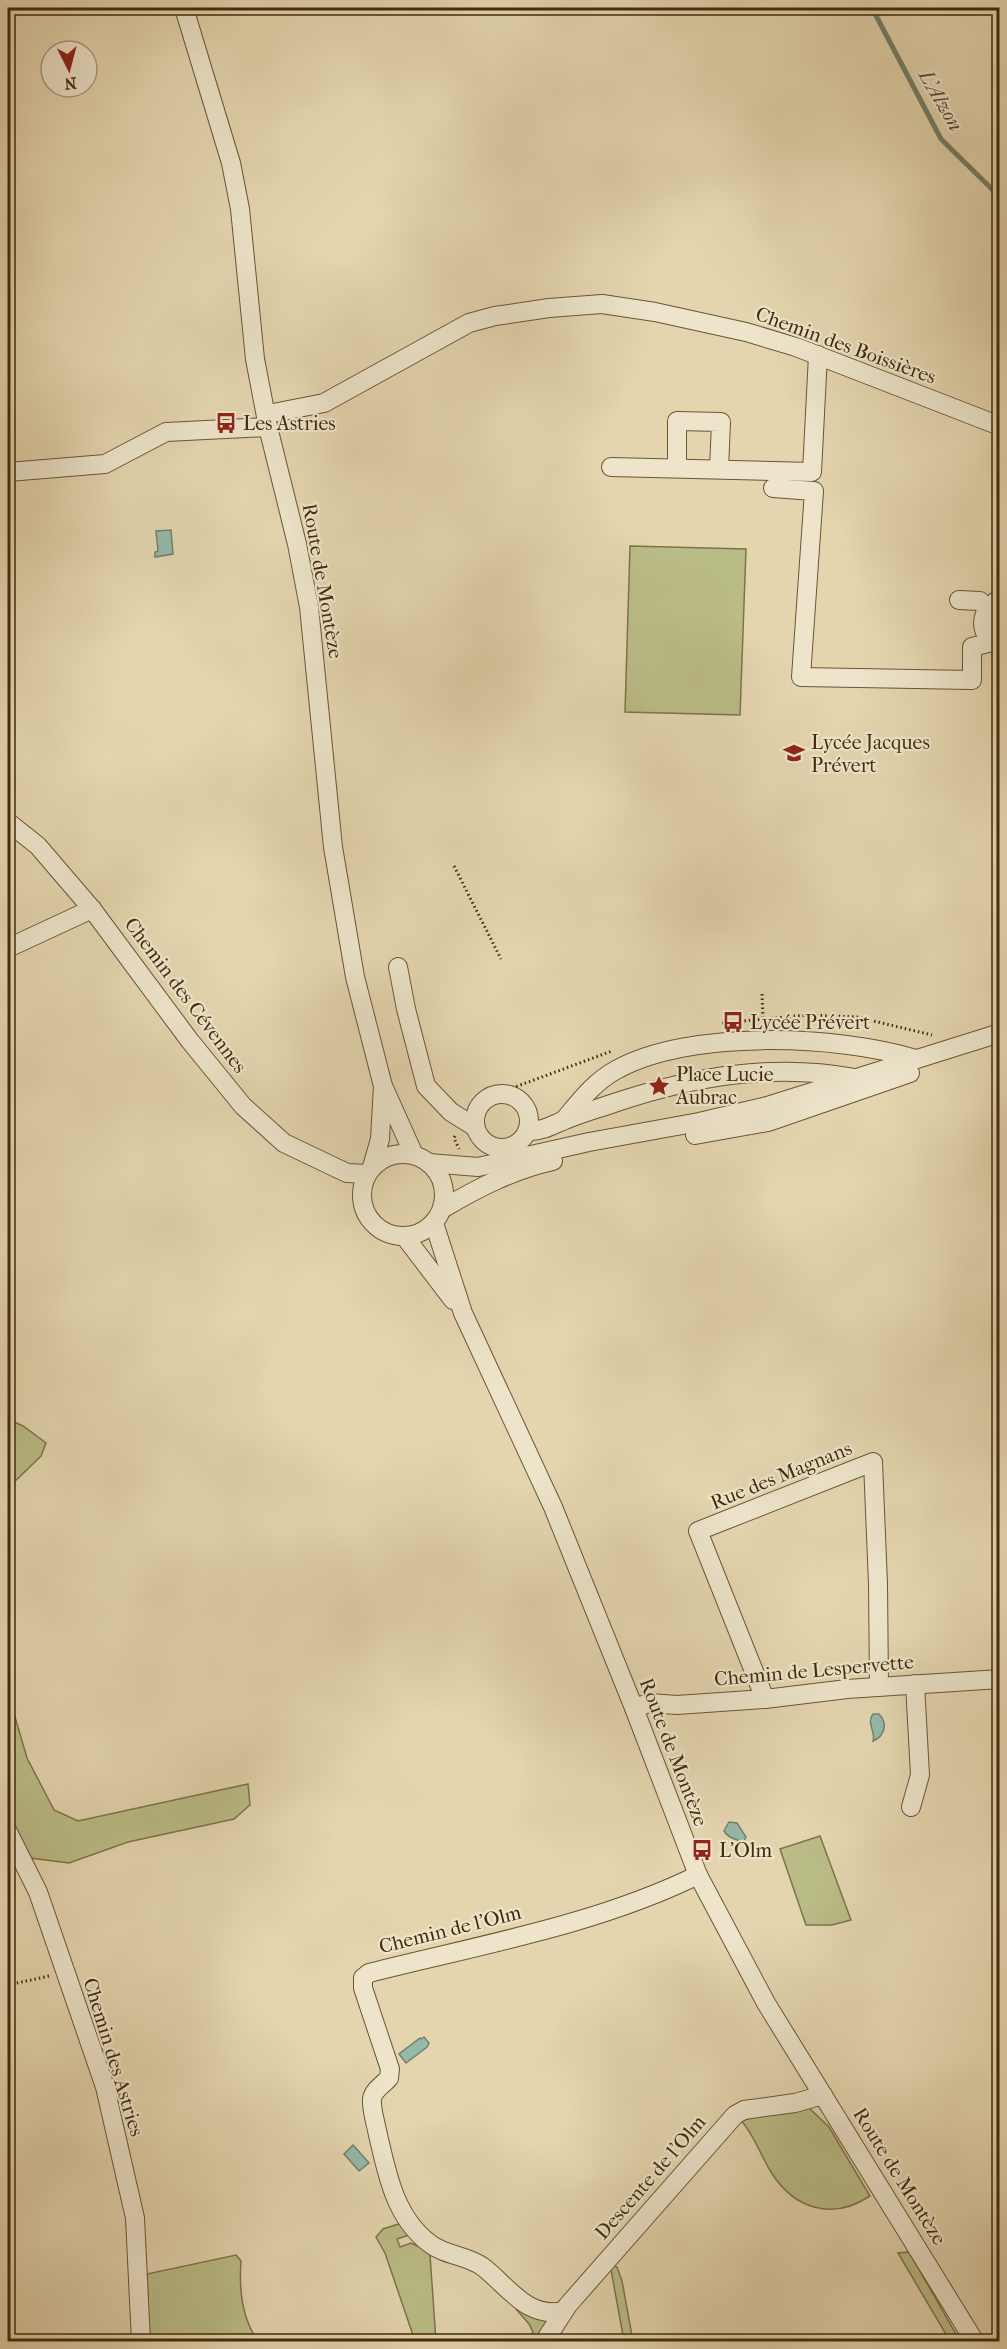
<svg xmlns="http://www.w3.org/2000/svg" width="1007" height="2349" font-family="'IM FELL French Canon',serif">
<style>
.green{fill:#babc87;stroke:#7e7349;stroke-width:1.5}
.water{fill:#95b9ab;stroke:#74806b;stroke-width:1.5}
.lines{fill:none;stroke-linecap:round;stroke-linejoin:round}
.stream{stroke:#74806b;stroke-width:5}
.minor-casing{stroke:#6a5534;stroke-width:20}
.path{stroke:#422a0b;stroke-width:3;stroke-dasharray:1.5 3;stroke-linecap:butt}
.minor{stroke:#ede4cb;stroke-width:18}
.labels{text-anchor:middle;stroke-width:4.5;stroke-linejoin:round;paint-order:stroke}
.street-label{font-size:20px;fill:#422a0b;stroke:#ede4cb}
.poi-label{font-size:20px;fill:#422a0b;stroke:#ede4cb;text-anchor:start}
.water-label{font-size:21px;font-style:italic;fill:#574e33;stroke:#ede4cb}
</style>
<rect width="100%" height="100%" fill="#e4d5af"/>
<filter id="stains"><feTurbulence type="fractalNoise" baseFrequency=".00333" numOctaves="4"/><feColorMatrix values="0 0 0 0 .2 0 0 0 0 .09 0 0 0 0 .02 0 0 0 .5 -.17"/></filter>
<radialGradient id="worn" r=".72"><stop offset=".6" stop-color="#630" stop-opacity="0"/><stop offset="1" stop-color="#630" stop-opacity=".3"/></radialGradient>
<!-- green -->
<g class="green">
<polygon points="630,546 746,549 740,715 625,712"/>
<polygon points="8,1419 23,1426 46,1443 41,1456 8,1488"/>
<polygon points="8,1693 27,1758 54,1810 78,1821 248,1784 250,1805 234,1819 128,1842 69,1863 30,1858 8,1812"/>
<polygon points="820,1836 851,1920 832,1925 806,1925 780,1849"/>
<path d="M808,2107L829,2127L870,2196C832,2221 794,2209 771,2172C760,2154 754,2135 741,2120Z"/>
<polygon points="402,2223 409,2235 397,2239 400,2247 411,2243 426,2250 430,2255 436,2341 415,2341 385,2253 376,2237 383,2229"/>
<polygon points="909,2252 960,2341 950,2341 898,2253"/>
<path d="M236,2255L241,2261C239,2288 242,2319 258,2341H149L147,2274Z"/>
<polygon points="610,2264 617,2267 622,2281 633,2341 624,2341"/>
<polygon points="518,2307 550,2318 544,2341 529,2341 533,2332 529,2324 516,2309"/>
</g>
<!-- water -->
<g class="water">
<polygon points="171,530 173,554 155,557 155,552 158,551 156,531"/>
<path d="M873,1714H879C888,1723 885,1736 873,1741C876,1731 866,1723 873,1714Z"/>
<path d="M729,1822L737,1823L746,1837L743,1843C738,1838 730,1841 724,1831Z"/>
<polygon points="424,2037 429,2043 427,2047 406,2063 399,2054 420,2038 421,2039"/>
<polygon points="353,2145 369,2163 359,2171 344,2154"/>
</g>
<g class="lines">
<!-- stream -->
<polyline class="stream" points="872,8 941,139 1000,197"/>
<defs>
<g id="minor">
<polyline points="184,8 231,163 240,209 255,359 268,427 297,544 309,607 333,847 355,977 383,1086 380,1139 372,1167"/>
<polyline points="268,414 324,403 469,323 495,316 549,308 602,304 655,312 746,332 796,347 1000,426"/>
<polyline points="611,467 812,472 818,355"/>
<polyline points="677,468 677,421 721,422 719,469"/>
<polyline points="8,472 105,464 166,432 268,427"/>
<polyline points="773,488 814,491 801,677 972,680 972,647 992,642"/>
<path d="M1000,599C978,610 977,636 1000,646"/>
<polyline points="959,600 980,601 987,609"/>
<polyline points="8,822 38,846 92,909 190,1041 243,1106 284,1143 347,1173 367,1174"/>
<polyline points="8,948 92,909"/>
<polyline points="398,967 406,1009 426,1086 451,1112 475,1127"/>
<polyline points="384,1088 414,1155"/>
<circle cx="502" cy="1121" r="27"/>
<path d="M564,1120C580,1101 594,1082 616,1070C689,1029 838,1035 916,1059"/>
<path d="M527,1131C541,1132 552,1125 565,1120C582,1113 600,1108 617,1102C696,1076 773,1063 855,1078"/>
<polyline points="695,1135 768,1122 910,1073"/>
<circle cx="403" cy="1195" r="41"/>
<polyline points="429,1163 478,1167 589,1142 699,1122 767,1106 1000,1033"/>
<path d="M442,1209C478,1188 512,1170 553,1161"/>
<polyline points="434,1223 463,1313 553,1507 634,1708 698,1875 766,2003 975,2342"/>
<polyline points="405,1237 453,1300"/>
<polyline points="765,1699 698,1531 873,1462 878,1584 879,1687"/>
<polyline points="634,1708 649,1703 677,1705 765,1699 847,1689 1000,1679"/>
<polyline points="911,1807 920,1775 915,1684"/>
<polyline points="8,1832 38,1892 105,2087 135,2218 141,2342"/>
<path d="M563,2311C527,2319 508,2286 483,2267C467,2255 445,2256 429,2243C395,2217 387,2174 378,2135C376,2124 371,2109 372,2099C373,2090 384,2084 389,2078L390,2069L363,1988V1978L369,1973C479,1945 596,1925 698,1875"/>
<polyline points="544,2342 568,2305 735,2115 744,2110 795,2103 823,2095"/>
</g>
</defs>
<!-- minor casing -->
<use href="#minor" class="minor-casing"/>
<!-- path -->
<g class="path">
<polyline points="1000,768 1000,794"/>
<polyline points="454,866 501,959"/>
<polyline points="762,994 763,1019"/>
<polyline points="722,1023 807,1015 857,1017 932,1035"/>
<path d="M473,1107C481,1093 499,1089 515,1087L612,1051"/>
<polyline points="455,1136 454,1138 459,1149"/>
<polyline points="8,1985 49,1976"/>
</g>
<!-- minor -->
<use href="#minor" class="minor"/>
</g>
<!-- icons -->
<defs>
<symbol id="bus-bare" viewBox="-9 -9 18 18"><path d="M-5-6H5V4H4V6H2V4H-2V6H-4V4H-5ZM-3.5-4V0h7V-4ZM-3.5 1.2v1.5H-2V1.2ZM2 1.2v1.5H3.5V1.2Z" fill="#8f2418" stroke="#ede4cb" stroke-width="2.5" paint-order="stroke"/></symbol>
<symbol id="school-bare" viewBox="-9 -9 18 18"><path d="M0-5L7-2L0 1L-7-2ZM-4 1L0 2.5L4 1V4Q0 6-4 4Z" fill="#8f2418" stroke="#ede4cb" stroke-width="2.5" paint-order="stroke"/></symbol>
<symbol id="sight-bare" viewBox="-9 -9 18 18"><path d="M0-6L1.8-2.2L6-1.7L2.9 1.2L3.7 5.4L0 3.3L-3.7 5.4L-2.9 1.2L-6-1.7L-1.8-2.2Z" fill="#8f2418" stroke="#ede4cb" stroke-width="2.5" paint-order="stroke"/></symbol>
</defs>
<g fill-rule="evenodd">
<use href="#bus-bare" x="211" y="408" width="30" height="30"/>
<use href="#school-bare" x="779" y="738" width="30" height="30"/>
<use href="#bus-bare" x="718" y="1007" width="30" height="30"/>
<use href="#sight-bare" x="644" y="1071" width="30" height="30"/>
<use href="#bus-bare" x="687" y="1835" width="30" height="30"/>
</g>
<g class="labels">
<!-- street labels -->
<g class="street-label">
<text transform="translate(846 345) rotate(20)" y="7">Chemin des Boissières</text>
<text transform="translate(323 581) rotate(80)" y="7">Route de Montèze</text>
<text transform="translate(186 995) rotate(53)" y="7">Chemin des Cévennes</text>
<text transform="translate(781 1475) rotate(-22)" y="7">Rue des Magnans</text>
<text transform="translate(814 1670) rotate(-5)" y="7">Chemin de Lespervette</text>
<text transform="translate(674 1752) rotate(69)" y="7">Route de Montèze</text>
<text transform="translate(450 1929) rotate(-14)" y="7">Chemin de l'Olm</text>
<text transform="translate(114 2057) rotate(73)" y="7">Chemin des Astries</text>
<text transform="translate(900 2176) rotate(58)" y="7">Route de Montèze</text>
<text transform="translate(650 2177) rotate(-49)" y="7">Descente de l'Olm</text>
</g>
<!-- poi labels -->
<g class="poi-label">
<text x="243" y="430">Les Astries</text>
<text x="811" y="749">Lycée Jacques<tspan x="811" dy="23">Prévert</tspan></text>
<text x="750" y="1029">Lycée Prévert</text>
<text x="676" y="1081">Place Lucie<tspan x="676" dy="23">Aubrac</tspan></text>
<text x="719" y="1857">L'Olm</text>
</g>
<!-- water labels -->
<g class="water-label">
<text transform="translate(941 100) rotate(60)" y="7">L'Alzon</text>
</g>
</g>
<!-- margin -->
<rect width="1007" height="2349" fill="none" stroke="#e4d5af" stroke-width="30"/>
<rect x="9" y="9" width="989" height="2331" fill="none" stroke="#422a0b" stroke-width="3"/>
<rect x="15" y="15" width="977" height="2319" fill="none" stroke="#422a0b" stroke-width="1.5"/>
<!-- north arrow -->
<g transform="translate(69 69) rotate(174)"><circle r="28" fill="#ede4cb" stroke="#a99a7e" stroke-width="1.5"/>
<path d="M0-4.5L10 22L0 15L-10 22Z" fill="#8f2418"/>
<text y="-9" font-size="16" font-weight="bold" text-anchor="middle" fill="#422a0b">N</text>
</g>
<rect width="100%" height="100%" filter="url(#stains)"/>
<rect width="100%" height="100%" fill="url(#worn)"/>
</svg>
